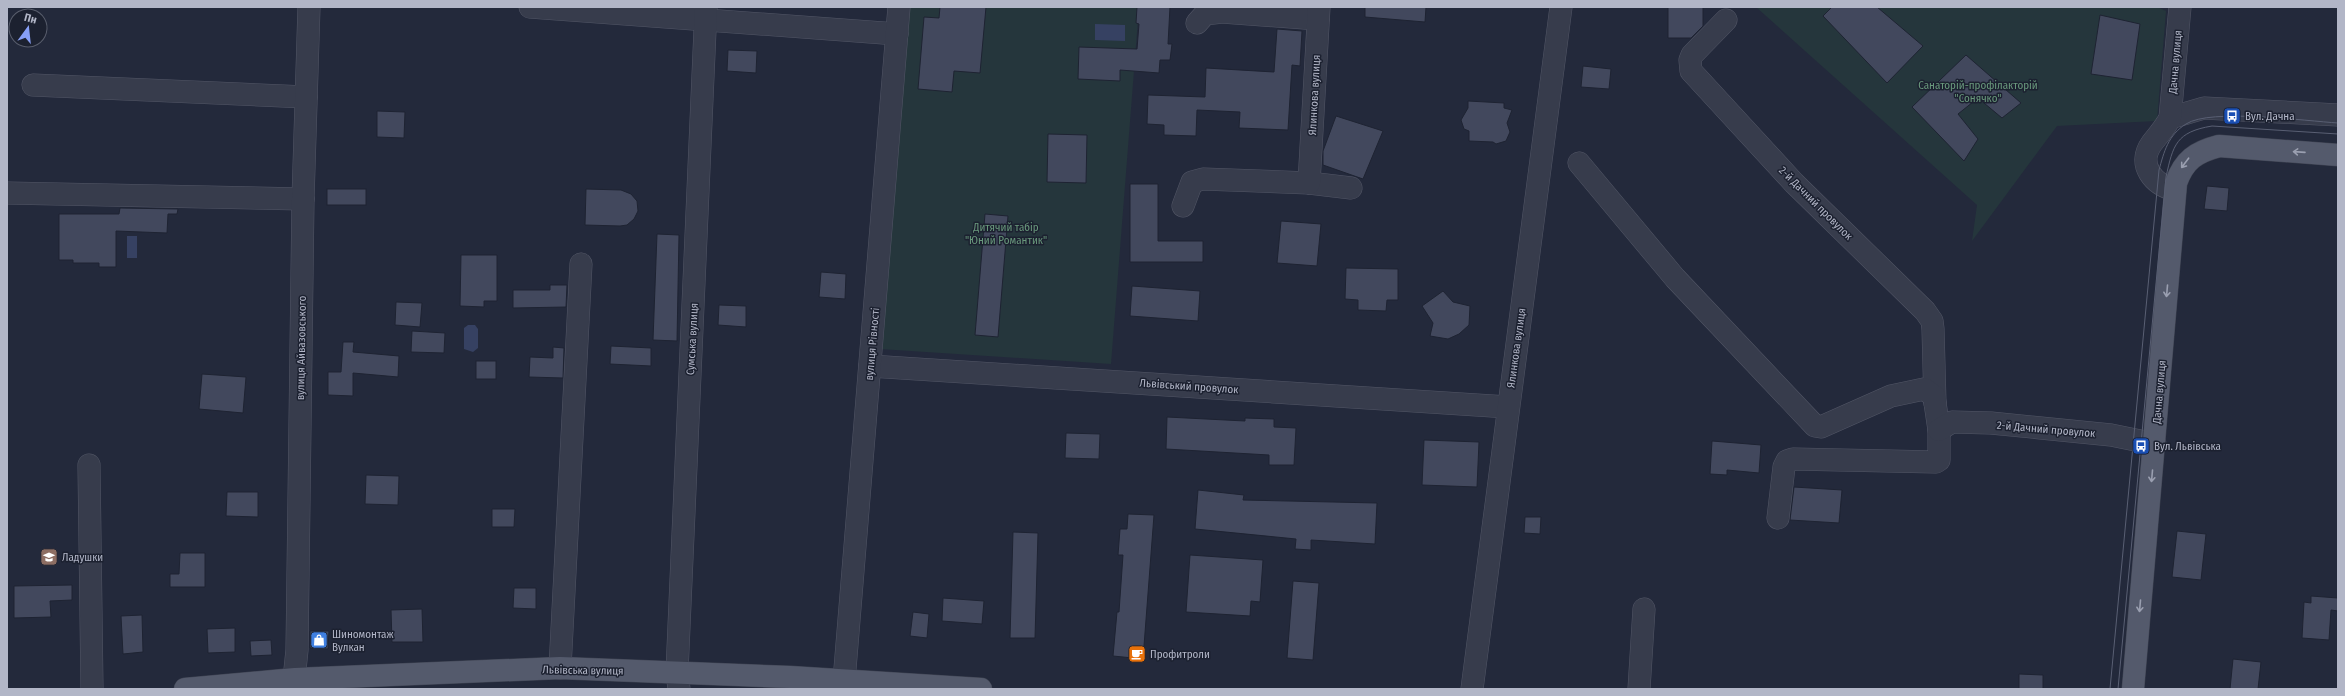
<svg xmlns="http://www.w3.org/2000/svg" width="2345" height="696" font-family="'Fira Sans Condensed',sans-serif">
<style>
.green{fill:#25363c}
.water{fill:#364162}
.building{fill:#42485d;stroke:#1e2332}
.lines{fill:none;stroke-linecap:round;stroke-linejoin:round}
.minor-casing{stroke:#525666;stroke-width:23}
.major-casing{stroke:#404554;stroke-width:23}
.minor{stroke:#373c4c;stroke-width:22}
.major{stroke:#545a6c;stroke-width:22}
.tram{stroke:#595f73;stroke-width:1}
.oneway{stroke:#9a9fb0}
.labels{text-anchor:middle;stroke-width:3;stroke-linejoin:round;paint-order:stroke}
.street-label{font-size:11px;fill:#b2b6c7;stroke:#1c2130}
.park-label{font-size:11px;fill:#69987c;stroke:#1c2130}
.poi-label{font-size:11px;fill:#b2b6c7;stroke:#1c2130;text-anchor:start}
</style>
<rect width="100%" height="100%" fill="#23293b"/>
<!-- green -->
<g class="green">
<polygon points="910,7 1139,7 1111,364 880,349"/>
<polygon points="1756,7 2157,7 2166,11 2157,121 2057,126 1972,241 1977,205"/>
</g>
<!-- water -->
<g class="water">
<polygon points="1095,24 1125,25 1125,41 1095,40"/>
<rect x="127" y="236" width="10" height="22"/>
<polygon points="468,325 475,325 478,329 478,348 473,352 464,349 464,328"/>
</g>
<!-- building -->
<g class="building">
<polygon points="940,7 986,7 980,73 954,71 952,92 918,89 924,17 939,18"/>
<polygon points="1137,7 1170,7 1168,44 1172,44 1170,60 1160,60 1159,73 1120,70 1120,81 1078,79 1079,47 1137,49 1139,24 1136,23"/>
<polygon points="1365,7 1426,7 1425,22 1365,17"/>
<polygon points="1668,7 1703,7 1703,26 1691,38 1668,38"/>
<polygon points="1832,7 1877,7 1923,46 1887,83 1823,16"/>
<polygon points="2100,15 2140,24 2132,80 2091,74"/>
<polygon points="1277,29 1302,31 1300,66 1292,65 1288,130 1239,128 1240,112 1197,110 1196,136 1164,135 1164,125 1147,124 1148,95 1205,97 1206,68 1274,72"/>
<polygon points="728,50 757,51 756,73 727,71"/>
<polygon points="1966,55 2021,103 2002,118 1978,98 1958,114 1978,139 1964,161 1912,107"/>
<polygon points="1583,66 1611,69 1609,89 1581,87"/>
<polygon points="1468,101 1504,103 1504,108 1512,110 1507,123 1510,132 1506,141 1496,144 1493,142 1469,141 1469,131 1464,129 1461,120 1468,108"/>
<polygon points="377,111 405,112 404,138 377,137"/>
<polygon points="1336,116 1383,131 1363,179 1323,165 1323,151"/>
<polygon points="1048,134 1087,135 1086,183 1047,182"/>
<polygon points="1130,184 1158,184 1158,241 1203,241 1203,262 1130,262"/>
<polygon points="2207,186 2229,188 2227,211 2204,209"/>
<rect x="327" y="189" width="39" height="16"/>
<polygon points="586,189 621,190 631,194 637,201 638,211 634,219 627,225 620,226 585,225"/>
<polygon points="120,208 178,209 177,214 168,214 167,233 116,231 116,267 99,267 99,263 73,263 73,260 59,260 59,214 119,214"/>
<polygon points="985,214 1008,216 998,337 975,335"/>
<polygon points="1281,221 1321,224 1317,266 1277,263"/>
<polygon points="657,234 679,235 677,341 653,340"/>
<polygon points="461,255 497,255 497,301 484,301 484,307 460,306"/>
<polygon points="1346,268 1398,269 1398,300 1387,300 1386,311 1358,310 1358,300 1345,299"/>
<polygon points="821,272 846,274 845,299 819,297"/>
<polygon points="550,285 567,285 566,307 513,308 513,290 550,290"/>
<polygon points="1132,286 1200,291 1198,321 1130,316"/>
<polygon points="1443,291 1453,302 1470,306 1469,325 1459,334 1448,339 1430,336 1433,323 1422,306"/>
<polygon points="396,302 422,303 420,327 395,325"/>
<polygon points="719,305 746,306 746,327 718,325"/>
<polygon points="412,331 445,333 444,353 411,352"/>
<polygon points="343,342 354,342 353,352 399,356 398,377 353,373 353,396 328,395 328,372 341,372"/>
<polygon points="611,346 651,348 651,366 610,364"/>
<polygon points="553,347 564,348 563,378 529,377 530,357 553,358"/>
<rect x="476" y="361" width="20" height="18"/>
<polygon points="202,374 246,377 243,413 199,409"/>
<polygon points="1167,417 1245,421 1245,418 1274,419 1274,427 1296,428 1294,465 1269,465 1269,455 1166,449"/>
<polygon points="1066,433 1100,434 1099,459 1065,458"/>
<polygon points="1424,440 1479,442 1477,487 1422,485"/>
<polygon points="1712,441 1761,445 1759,473 1727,470 1727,475 1710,474"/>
<polygon points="366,475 399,476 398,505 365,504"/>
<polygon points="1794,487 1842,490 1839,523 1790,520"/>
<polygon points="1198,490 1244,495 1243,500 1377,503 1375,544 1311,540 1311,550 1295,549 1296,539 1195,529"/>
<polygon points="227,492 258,492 258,517 226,516"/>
<polygon points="492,509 515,509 514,527 492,527"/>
<polygon points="1128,514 1154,515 1143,659 1113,656 1117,612 1119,612 1123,555 1118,555 1120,529 1127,529"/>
<polygon points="1525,517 1541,517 1540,534 1524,533"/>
<polygon points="2177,531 2206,534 2201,580 2172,577"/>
<polygon points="1013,532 1038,533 1035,638 1010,638"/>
<polygon points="180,553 205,553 205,587 170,587 170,574 179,574"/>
<polygon points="1190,555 1263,560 1260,602 1251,601 1250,616 1186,612"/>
<polygon points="1293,581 1319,583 1313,660 1287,658"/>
<polygon points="72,585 72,600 50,601 51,617 14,618 14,586"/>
<polygon points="514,588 536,588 536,609 513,608"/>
<polygon points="2311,596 2338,598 2338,611 2331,610 2329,640 2302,638 2304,602 2311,603"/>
<polygon points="943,598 984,601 982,624 942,621"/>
<polygon points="422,609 423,642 392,642 391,610"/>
<polygon points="913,612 929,614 927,638 910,636"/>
<polygon points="142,615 143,652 123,654 121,616"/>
<polygon points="235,628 235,652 208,653 207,629"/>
<polygon points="310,631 329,631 328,649 310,648"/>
<polygon points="271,640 272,655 251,656 250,641"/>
<polygon points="2233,659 2261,662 2258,689 2230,689"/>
<polygon points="2019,674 2043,675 2043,689 2019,689"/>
</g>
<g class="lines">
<defs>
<g id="minor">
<polyline points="530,7 897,34"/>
<polyline points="1726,20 1692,55 1690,60 1691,71 1794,183 1925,311 1932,321 1933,329 1935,403"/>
<polyline points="1197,23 1205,14 1222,12 1318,19"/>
<polyline points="33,85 306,97"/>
<polyline points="2170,118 2204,108 2338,115"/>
<polyline points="1579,163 1675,278 1815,426 1821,427 1891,396 1924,389 1934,396 1939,430 1939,460 1936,462 1793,459 1787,461 1784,467 1778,518"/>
<polyline points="1309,183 1351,188"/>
<path d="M2175,190C2154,185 2136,165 2152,143C2158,135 2165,128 2170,118L2180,7"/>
<polyline points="7,193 303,199"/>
<polyline points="1183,206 1192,182 1203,179 1309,183 1319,7"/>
<polyline points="870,366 1508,407"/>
<polyline points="1939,430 1952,422 1991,423 2111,435 2155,444"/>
<polyline points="89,465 92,689"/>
<polyline points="560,668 581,264"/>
<polyline points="844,681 899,7"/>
<polyline points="293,689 297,650 303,199 309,7"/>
<polyline points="679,689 677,672 706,7"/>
<polyline points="1472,689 1561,7"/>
<polyline points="1639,689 1644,609"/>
</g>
<g id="major">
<polyline points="185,689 295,679 560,668 790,677 981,689"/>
<path d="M2133,689L2176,183C2184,160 2196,152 2219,146L2338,155"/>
</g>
</defs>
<!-- minor casing -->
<use href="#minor" class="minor-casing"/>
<!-- major casing -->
<use href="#major" class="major-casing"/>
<!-- minor -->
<use href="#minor" class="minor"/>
<!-- major -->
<use href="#major" class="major"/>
<!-- tram -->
<g class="tram">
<path d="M2110,689L2159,170C2164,152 2168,135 2186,124C2210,108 2306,121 2338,123"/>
<path d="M2118,689L2166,177C2173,145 2176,132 2212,126L2338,134"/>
</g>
</g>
<!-- one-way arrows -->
<defs><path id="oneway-shaft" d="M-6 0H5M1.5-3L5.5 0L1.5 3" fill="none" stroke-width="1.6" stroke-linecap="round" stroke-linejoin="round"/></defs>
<g class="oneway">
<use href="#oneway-shaft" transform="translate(2299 152) rotate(-176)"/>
<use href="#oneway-shaft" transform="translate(2185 163) rotate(127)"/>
<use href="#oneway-shaft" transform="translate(2167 291) rotate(95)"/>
<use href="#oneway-shaft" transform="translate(2152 476) rotate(95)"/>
<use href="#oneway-shaft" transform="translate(2140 606) rotate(95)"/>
</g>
<!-- icons -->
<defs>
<symbol id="bus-square" viewBox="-11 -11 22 22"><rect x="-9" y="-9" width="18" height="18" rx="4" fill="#1a4fb4" stroke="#1c2130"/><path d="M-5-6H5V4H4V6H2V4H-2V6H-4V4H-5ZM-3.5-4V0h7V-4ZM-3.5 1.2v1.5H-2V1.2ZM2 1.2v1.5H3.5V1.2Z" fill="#fff"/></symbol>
<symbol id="school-square" viewBox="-11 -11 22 22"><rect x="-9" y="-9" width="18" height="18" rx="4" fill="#8d6e63" stroke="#1c2130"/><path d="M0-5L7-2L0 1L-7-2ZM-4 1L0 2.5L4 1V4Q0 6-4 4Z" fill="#fff"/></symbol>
<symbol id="shop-square" viewBox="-11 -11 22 22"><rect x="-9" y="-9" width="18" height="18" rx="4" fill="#3f7fe0" stroke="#1c2130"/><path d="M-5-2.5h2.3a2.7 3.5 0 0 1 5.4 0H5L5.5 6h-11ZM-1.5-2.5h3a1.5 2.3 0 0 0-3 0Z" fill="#fff"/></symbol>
<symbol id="cafe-square" viewBox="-11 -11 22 22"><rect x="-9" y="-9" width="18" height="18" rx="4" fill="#e8710a" stroke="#1c2130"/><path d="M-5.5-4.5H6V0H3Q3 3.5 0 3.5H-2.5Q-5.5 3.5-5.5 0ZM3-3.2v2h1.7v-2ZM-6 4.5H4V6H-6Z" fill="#fff"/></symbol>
</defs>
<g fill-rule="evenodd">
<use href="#bus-square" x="2222" y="106" width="20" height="20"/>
<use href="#bus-square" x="2131" y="436" width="20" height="20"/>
<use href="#school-square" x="39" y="547" width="20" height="20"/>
<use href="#shop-square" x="309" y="630" width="20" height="20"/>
<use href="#cafe-square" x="1127" y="644" width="20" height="20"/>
</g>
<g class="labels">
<!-- street labels -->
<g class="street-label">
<text transform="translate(2175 62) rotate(-85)" y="4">Дачна вулиця</text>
<text transform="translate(1314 95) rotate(-87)" y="4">Ялинкова вулиця</text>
<text transform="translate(1816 203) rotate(45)" y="4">2-й Дачний провулок</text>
<text transform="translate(692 339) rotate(-87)" y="4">Сумська вулиця</text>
<text transform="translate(872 344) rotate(-85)" y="4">вулиця Рівності</text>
<text transform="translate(301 348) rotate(-89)" y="4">вулиця Айвазовського</text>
<text transform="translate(1516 348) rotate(-82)" y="4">Ялинкова вулиця</text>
<text transform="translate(1189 386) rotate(4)" y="4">Львівський провулок</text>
<text transform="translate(2159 392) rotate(-85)" y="4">Дачна вулиця</text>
<text transform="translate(2046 429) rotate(5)" y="4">2-й Дачний провулок</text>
<text transform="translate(583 670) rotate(1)" y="4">Львівська вулиця</text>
</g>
<!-- park labels -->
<g class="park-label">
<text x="1978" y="89">Санаторій-профілакторій<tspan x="1978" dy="13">"Сонячко"</tspan></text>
<text x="1006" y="231">Дитячий табір<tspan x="1006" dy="13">"Юний Романтик"</tspan></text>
</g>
<!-- poi labels -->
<g class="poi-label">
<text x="2245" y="120">Вул. Дачна</text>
<text x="2154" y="450">Вул. Львівська</text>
<text x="62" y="561">Ладушки</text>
<text x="332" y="638">Шиномонтаж<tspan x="332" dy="13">Вулкан</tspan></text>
<text x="1150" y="658">Профитроли</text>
</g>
</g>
<!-- border -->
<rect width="2345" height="696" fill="none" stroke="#b2b6c7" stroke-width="16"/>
<!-- north arrow -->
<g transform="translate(28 28) rotate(15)"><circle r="19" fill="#1c2130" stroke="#585d6c"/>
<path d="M0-3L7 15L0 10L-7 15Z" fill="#879ff7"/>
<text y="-6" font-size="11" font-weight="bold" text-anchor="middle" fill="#b2b6c7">Пн</text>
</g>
</svg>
